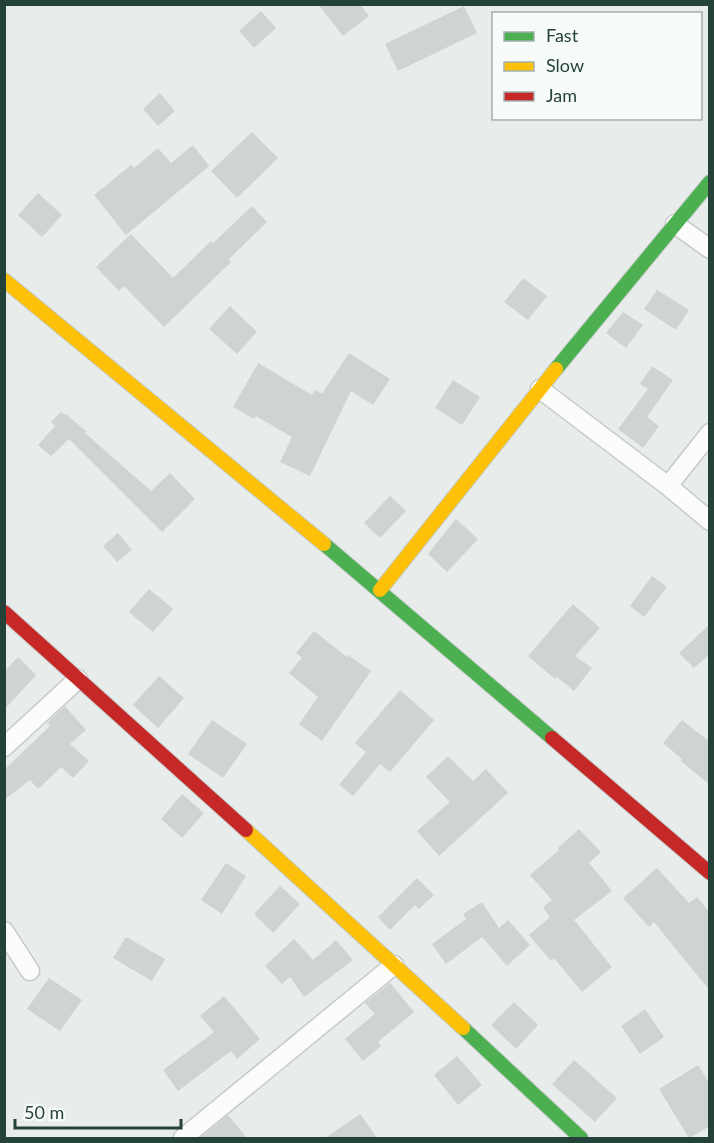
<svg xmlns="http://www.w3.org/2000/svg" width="714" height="1143" font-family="Lato,sans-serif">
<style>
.building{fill:#cfd4d2}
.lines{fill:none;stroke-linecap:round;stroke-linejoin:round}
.street-casing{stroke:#c5cac8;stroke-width:21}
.fast-casing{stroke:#c3cbc8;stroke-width:16}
.slow-casing{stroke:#c3cbc8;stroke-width:16}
.jam-casing{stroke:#c3cbc8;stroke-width:16}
.street{stroke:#fcfcfc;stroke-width:18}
.fast{stroke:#4caf50;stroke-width:14}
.slow{stroke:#ffc107;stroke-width:14}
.jam{stroke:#c62828;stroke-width:14}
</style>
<rect width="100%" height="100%" fill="#e8edeb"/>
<!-- building -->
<g class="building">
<polygon points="318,4 360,4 369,16 343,36"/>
<polygon points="464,6 477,33 398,71 385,44"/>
<polygon points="261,11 276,28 254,48 239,31"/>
<polygon points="160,93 175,111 158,126 143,109"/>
<polygon points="252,132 278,158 237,198 211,171"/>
<polygon points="193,145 209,166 126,235 94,195 131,165 134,168 158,148 171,163"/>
<polygon points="38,193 62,215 42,237 18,215"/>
<polygon points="252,206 267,222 229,259 231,262 164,327 124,286 119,291 96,267 131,234 173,278 211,241 213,243"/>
<polygon points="523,278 547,296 528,320 504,302"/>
<polygon points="657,290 689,310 676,330 644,309"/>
<polygon points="230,306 257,332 237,354 209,329"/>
<polygon points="623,312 643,325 626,348 606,333"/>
<polygon points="349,353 390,379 373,405 351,391 310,476 280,462 292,437 256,416 254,419 233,407 258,363 312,395 315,390 322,394"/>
<polygon points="652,366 673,380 647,417 659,426 643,448 618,429 648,389 640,384"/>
<polygon points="453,380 480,397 462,425 435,408"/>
<polygon points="61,412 65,415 66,414 87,432 85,433 151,491 170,473 195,499 162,532 69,439 51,456 38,445 55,426 51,422"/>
<polygon points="390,496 406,511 380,538 364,523"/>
<polygon points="456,519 478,539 447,572 428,554"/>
<polygon points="118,533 132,550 117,562 103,546"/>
<polygon points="652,576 667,587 644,617 630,606"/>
<polygon points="149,589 173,609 153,632 129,612"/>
<polygon points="573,604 600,628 575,656 592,668 574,691 557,677 555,679 528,656"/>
<polygon points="710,624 710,654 694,668 679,653"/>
<polygon points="314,631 347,657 348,655 371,671 322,741 299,724 318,697 289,673 302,658 296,653"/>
<polygon points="18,657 36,675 4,710 4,672"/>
<polygon points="159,676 184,698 158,728 133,705"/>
<polygon points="400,690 434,720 390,772 380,764 353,796 339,785 366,752 355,743"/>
<polygon points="65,706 86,730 70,744 89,761 73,778 61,767 38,789 30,780 4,800 4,770 50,726 47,723"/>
<polygon points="212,720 247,744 223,778 188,754"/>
<polygon points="682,720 710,742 710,785 681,761 682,759 663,743"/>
<polygon points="448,756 473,781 486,769 508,793 439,856 417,831 450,802 426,777"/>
<polygon points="182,794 204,813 182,838 161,819"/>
<polygon points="579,829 601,852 589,863 612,891 574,920 612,967 582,992 554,958 551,961 529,935 550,917 543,907 552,900 530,875 559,850 558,848"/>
<polygon points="226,863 246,876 222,914 201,900"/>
<polygon points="657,868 689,903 697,897 710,913 710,991 654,922 649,927 623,898"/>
<polygon points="417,878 434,895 419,909 415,905 390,930 378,917"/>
<polygon points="280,886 300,904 273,933 254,914"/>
<polygon points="482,902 499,928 508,920 530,945 507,966 482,937 446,964 432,944 466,919 463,914"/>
<polygon points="126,937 165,959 152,981 113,958"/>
<polygon points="294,939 313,960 336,940 353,960 304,997 290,977 282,984 265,966"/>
<polygon points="49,978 82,1000 60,1031 27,1009"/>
<polygon points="390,983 414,1012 378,1042 381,1046 363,1061 345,1039 375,1014 365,1003"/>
<polygon points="224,996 260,1039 237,1059 231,1051 178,1091 163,1070 214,1032 200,1016"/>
<polygon points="514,1002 538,1025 516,1049 491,1025"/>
<polygon points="645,1009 664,1037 640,1054 621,1026"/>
<polygon points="457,1056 482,1085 458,1105 434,1075"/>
<polygon points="574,1060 617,1098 595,1122 552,1084"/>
<polygon points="698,1065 710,1084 710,1126 689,1138 659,1089"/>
<polygon points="360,1114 377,1138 325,1138"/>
<polygon points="228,1115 247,1138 200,1138"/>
</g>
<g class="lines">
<defs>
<g id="street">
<polyline points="675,224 710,249"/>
<polyline points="540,389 668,486 710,521"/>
<polyline points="668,486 710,433"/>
<polyline points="4,747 78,679"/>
<polyline points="4,931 30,971"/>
<polyline points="183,1138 394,965"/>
</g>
<g id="fast">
<polyline points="556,369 710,182"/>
<polyline points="324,544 552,738"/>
<polyline points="463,1028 581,1138"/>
</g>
<g id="slow">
<polyline points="4,280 324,544"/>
<polyline points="380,590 556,369"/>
<polyline points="246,830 463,1028"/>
</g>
<g id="jam">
<polyline points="4,612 246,830"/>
<polyline points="552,738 710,873"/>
</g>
</defs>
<!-- street casing -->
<use href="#street" class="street-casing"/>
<!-- fast casing -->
<use href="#fast" class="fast-casing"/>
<!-- slow casing -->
<use href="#slow" class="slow-casing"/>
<!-- jam casing -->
<use href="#jam" class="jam-casing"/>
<!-- street -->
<use href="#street" class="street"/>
<!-- fast -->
<use href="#fast" class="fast"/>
<!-- slow -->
<use href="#slow" class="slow"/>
<!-- jam -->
<use href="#jam" class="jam"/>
</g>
<!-- border -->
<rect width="714" height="1143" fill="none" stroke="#24423a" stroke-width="12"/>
<!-- legend -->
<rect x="492" y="12" width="210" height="108" fill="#f7fbf9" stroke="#a3b1ad" stroke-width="1.5"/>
<rect x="504" y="32" width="30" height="9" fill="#4caf50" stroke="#a3b1ad" stroke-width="1.5"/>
<text x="546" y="42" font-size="18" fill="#24423a">Fast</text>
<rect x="504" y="62" width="30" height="9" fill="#ffc107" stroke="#a3b1ad" stroke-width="1.5"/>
<text x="546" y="72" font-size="18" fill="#24423a">Slow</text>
<rect x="504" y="92" width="30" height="9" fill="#c62828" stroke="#a3b1ad" stroke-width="1.5"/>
<text x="546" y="102" font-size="18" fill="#24423a">Jam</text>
<!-- scale -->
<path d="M15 1119v9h166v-9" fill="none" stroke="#24423a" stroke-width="3"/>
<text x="24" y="1119" font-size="18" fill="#24423a" stroke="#f7fbf9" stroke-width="4.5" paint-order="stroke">50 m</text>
</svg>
